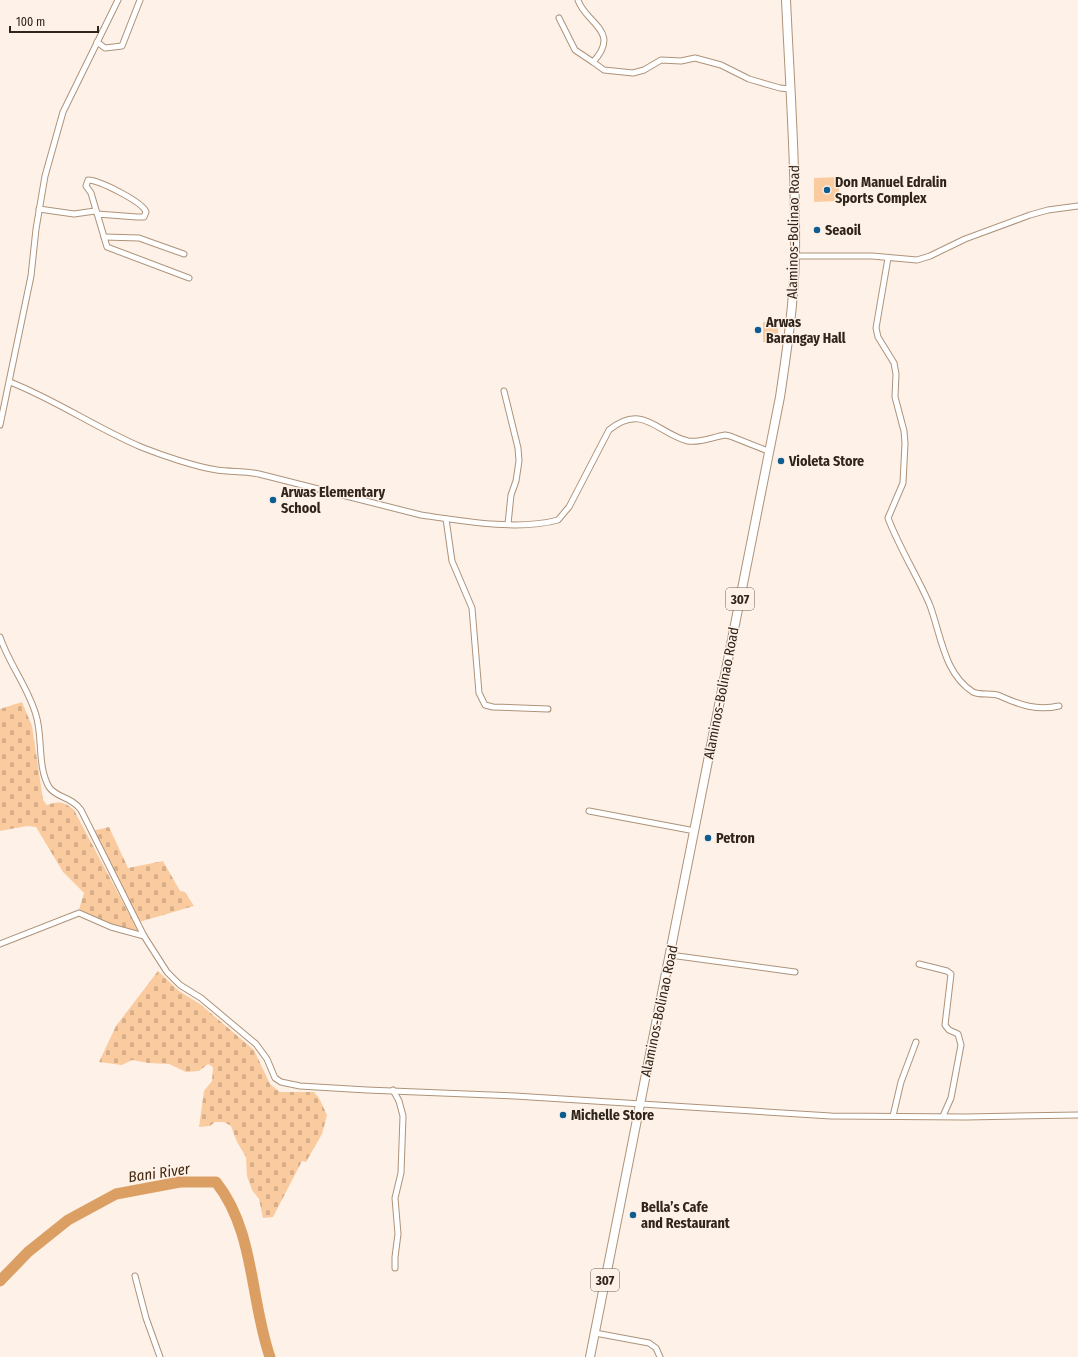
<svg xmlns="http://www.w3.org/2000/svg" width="1078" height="1357" font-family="'Fira Sans Condensed',sans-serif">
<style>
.cemetery{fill:url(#cemetery-stones)}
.pitch{fill:#fbcba0}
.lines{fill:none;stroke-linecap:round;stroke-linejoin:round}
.river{stroke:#dc9f63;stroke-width:11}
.minor-casing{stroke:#ae937a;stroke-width:7}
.primary-casing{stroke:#ae937a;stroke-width:10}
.minor{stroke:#fff;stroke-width:5}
.primary{stroke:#fff;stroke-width:8}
.poi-dot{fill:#0e5d90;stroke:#fef1e7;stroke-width:1.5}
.labels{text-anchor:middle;stroke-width:3;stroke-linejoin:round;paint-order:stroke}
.shield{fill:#fef1e7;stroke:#6e6258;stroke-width:1}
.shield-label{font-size:13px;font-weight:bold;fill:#30251b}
.poi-label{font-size:14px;font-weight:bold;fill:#30251b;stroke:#fef1e7;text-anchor:start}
.street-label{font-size:14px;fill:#30251b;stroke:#fef1e7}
.water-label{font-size:15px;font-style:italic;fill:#43290f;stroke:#fef1e7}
</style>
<defs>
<pattern id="cemetery-stones" width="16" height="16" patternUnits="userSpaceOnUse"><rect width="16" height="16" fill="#fbcba0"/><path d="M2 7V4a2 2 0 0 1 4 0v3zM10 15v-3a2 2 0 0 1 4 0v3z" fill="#d7ae89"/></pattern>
</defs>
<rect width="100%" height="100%" fill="#fef1e7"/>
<!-- cemetery -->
<g class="cemetery">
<path d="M22,702L32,726L43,800L47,805C58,801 64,801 74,810L139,933H131L78,913L84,893L63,872L36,827L27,826L0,831V709Z"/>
<polygon points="109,827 128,868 163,861 180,891 185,892 194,906 139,922 92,831"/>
<polygon points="158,971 179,991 200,1004 254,1050 270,1084 280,1092 314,1092 319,1098 327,1115 322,1134 306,1162 302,1161 273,1217 263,1218 259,1199 252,1190 247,1176 246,1157 237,1142 231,1126 224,1122 215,1122 210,1126 199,1127 204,1091 212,1081 213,1067 208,1064 199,1071 186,1072 169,1064 148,1063 132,1060 122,1065 99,1062 116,1026"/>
</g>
<!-- pitch -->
<g class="pitch">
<polygon points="839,177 839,201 814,202 814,178"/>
<polygon points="763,322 778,322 778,343 763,342"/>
</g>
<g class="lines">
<!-- river -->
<path class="river" d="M0,1281L28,1252L68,1220L116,1194L180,1182H216C255,1231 250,1300 270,1357"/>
<defs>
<g id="minor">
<path d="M559,18L575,50L593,62C622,31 585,23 578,0"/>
<polyline points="97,42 105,48 122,46 140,0"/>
<polyline points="593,62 604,70 633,73 644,70 661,60 681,61 695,58 721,65 749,79 780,88 790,89"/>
<polyline points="39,209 74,214 95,211"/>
<path d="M97,214L137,217H144L146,212C143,202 99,180 88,180L86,186L91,193L107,247L189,278"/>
<polyline points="104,237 139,238 184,254"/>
<polyline points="795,256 872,256 917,260 930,256 965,239 1030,215 1048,210 1078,206"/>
<path d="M888,258L876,328L878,337L894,363L896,374L895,397L904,431L905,443L903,483L888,518C899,547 916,574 929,603C941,633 943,673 973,692C981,696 992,692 1000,696C1020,705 1037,711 1059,706"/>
<path d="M10,382C56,400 96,428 141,447C161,455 196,467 217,470C231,472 245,471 259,474L421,515C462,521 518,531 558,520L569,507L609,430C643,402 658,434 688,441C700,443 713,437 725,435L730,436L768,451"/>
<polyline points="504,391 518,448 519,461 516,481 511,495 508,524"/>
<polyline points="0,425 31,276 36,229 45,176 63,112 118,0"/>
<polyline points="446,519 452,561 472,608 479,693 485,705 493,707 548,709"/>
<path d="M0,637C9,664 28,687 36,715C43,737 37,766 49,787C56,798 71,796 81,810L144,936L167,972L180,985L201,998L256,1044L267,1059L275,1078L281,1082L300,1086L367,1090L515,1096L831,1116L966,1117L1078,1115"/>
<polyline points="589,811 695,831"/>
<polyline points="0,944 79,913 111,927 144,936"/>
<polyline points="670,955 795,972"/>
<polyline points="919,964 947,971 951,974 945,1025 949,1030 958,1034 961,1045 951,1098 943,1116"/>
<polyline points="393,1090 399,1101 403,1116 401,1173 395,1198 398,1234 395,1257 395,1268"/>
<polyline points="893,1116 901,1082 916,1042"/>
<polyline points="135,1276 146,1318 160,1357"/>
<polyline points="595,1333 649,1343 656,1348 660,1357"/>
</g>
<path id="primary" d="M590,1357L780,397C787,350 794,303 795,255C796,170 790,85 786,0"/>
</defs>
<!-- minor casing -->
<use href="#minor" class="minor-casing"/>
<!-- primary casing -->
<use href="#primary" class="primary-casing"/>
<!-- minor -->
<use href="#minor" class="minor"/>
<!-- primary -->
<use href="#primary" class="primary"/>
</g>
<!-- markers -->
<g class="poi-dot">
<circle cx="827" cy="190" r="4"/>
<circle cx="817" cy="230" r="4"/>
<circle cx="758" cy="330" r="4"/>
<circle cx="781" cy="461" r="4"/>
<circle cx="273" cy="500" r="4"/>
<circle cx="708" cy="838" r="4"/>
<circle cx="563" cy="1115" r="4"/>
<circle cx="633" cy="1215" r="4"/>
</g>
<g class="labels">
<!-- shield labels -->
<g class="shield">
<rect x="726" y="588" width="28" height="22" rx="3"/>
<rect x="591" y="1269" width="28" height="22" rx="3"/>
</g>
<g class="shield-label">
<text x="740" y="604">307</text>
<text x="605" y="1285">307</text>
</g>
<!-- poi labels -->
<g class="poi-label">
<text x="835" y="187">Don Manuel Edralin<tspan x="835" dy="16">Sports Complex</tspan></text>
<text x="825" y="235">Seaoil</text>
<text x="766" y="327">Arwas<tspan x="766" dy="16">Barangay Hall</tspan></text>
<text x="789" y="466">Violeta Store</text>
<text x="281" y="497">Arwas Elementary<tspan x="281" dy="16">School</tspan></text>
<text x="716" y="843">Petron</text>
<text x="571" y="1120">Michelle Store</text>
<text x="641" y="1212">Bella’s Cafe<tspan x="641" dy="16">and Restaurant</tspan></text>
</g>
<!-- street labels -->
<g class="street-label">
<text transform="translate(793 232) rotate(-89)" y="5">Alaminos-Bolinao Road</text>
<text transform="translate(721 693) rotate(-79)" y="5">Alaminos-Bolinao Road</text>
<text transform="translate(659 1011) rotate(-78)" y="5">Alaminos-Bolinao Road</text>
</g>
<!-- water labels -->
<g class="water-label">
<text transform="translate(159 1173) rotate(-8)" y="5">Bani River</text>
</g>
</g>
<!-- scale -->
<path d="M10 26v6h88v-6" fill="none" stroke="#30251b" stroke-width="2"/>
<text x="16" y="26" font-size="12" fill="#30251b" stroke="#fef1e7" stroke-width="3" paint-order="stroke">100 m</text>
</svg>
